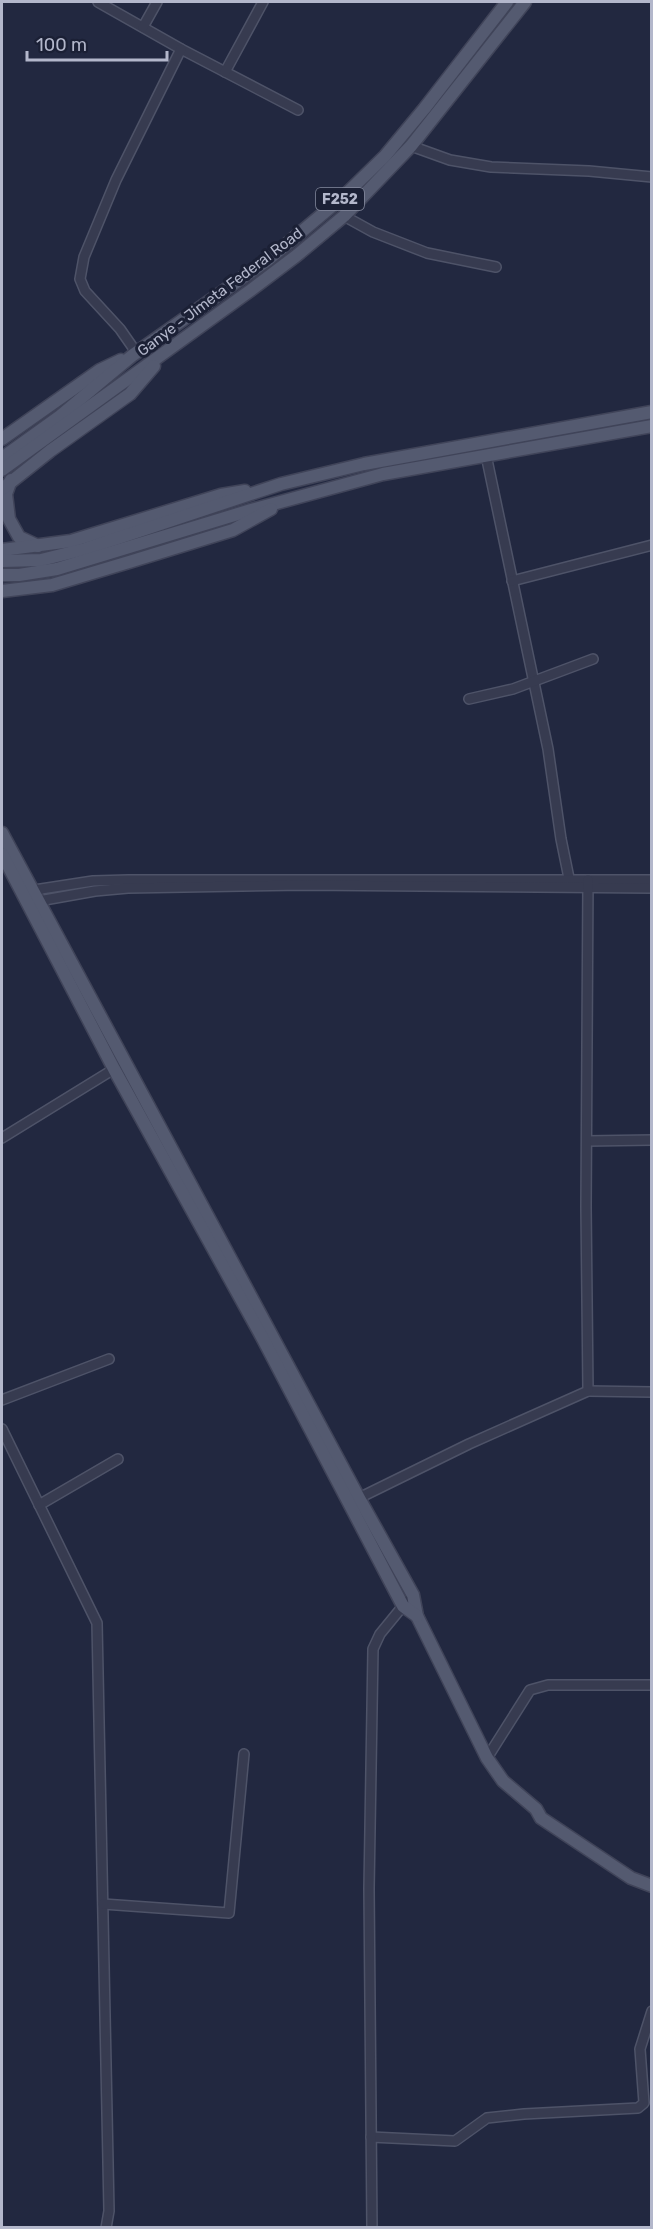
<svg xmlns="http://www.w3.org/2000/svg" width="653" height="2229" font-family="Rubik,sans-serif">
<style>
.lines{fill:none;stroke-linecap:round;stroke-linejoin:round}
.minor-casing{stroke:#4e5368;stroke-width:12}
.major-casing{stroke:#404459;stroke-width:15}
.minor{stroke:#373b50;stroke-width:9}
.major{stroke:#545a70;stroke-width:12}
.labels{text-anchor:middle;stroke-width:6;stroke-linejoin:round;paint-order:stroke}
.shield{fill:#1b2035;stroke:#858a9e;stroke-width:1.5}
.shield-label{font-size:14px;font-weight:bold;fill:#b3b7cb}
.street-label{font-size:15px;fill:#b3b7cb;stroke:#1b2035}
</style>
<rect width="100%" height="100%" fill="#222840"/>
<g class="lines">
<defs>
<g id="minor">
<polyline points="98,2 181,49 298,110"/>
<polyline points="143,27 157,2"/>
<polyline points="225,72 263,2"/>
<polyline points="411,146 450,160 491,167 589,171 652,177"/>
<polyline points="344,216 373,232 427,253 496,267"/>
<polyline points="136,352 120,329 85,291 80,279 84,257 116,180 181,49"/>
<polyline points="486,455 548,749 561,839 570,883"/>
<polyline points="512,581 652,545"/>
<polyline points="469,699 513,689 593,659"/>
<polyline points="28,891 93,881 128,880 652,880"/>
<polyline points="33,902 95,891 128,888 304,885 652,888"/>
<polyline points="2,1138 114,1069"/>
<polyline points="587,1141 652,1140"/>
<polyline points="588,1391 652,1392"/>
<polyline points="2,1400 109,1359"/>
<polyline points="2,1429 97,1623 109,2211 106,2228"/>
<polyline points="359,1498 469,1444 588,1391 586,1207 588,880"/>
<polyline points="39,1505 118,1459"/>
<polyline points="487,1758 530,1690 548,1685 652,1685"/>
<polyline points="103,1904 229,1913 244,1754"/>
<polyline points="371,2137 455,2141 487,2118 524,2114 638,2108 644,2103 640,2049 652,2011"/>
<polyline points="372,2228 369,1889 373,1649 380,1634 407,1601"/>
</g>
<g id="major">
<polyline points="2,439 100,370 121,360"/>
<polyline points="2,458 60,416 133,355 269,259 344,196 385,156 424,109 507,2"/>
<polyline points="2,470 251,290 296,256 344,216 411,146 525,2"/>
<polyline points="11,480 6,494 9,519 19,537 38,546"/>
<polyline points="2,489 50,451 130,394 154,366"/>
<polyline points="2,550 71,541 221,495 245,491"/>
<polyline points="2,561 41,560 85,549 281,484 364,464 652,412"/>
<polyline points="2,575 19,575 57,569 251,510 383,474 652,426"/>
<polyline points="2,591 52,585 129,562 233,530 271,509"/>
<polyline points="2,833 359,1498 413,1595 417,1616 487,1758 503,1781 536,1809 541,1818 631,1878 652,1886"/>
<polyline points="2,854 114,1069 262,1337 403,1606 417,1616"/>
</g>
</defs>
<!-- minor casing -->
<use href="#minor" class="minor-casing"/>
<!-- major casing -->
<use href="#major" class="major-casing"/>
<!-- minor -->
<use href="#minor" class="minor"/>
<!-- major -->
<use href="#major" class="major"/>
</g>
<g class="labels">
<!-- shield labels -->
<rect class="shield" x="316" y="188" width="48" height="22" rx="4.5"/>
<g class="shield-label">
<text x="340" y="204">F252</text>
</g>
<!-- street labels -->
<g class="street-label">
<text transform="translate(220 292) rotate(-37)" y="5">Ganye - Jimeta Federal Road</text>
</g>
</g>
<!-- border -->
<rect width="653" height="2229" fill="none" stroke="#b3b7cb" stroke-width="6"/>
<!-- scale -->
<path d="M27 51v9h140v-9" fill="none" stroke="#b3b7cb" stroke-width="3"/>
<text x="36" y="51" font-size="18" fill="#b3b7cb" stroke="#1b2035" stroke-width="4.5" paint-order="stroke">100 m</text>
</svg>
